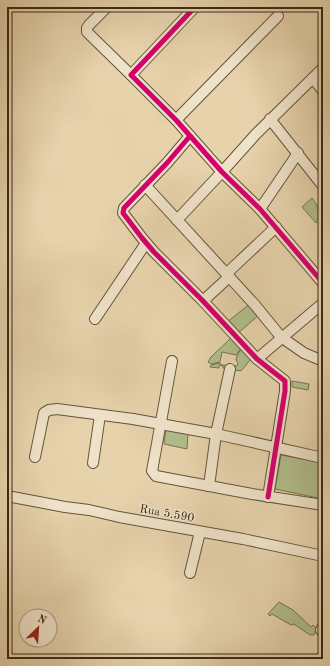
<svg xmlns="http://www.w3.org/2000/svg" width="330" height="666" font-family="'Old Standard TT',serif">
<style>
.green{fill:#b1bd8c;stroke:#757452}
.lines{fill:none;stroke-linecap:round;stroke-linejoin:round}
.minor-casing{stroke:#64543e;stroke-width:12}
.minor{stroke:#efe2c8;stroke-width:10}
.cycleway-casing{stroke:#efe2c8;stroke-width:8}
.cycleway{stroke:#d6006c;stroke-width:5}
.labels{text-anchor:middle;stroke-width:3;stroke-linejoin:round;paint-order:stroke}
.street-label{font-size:12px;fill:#392a19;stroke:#efe2c8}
</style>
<rect width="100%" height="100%" fill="#e6d2ab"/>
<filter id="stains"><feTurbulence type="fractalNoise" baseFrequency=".005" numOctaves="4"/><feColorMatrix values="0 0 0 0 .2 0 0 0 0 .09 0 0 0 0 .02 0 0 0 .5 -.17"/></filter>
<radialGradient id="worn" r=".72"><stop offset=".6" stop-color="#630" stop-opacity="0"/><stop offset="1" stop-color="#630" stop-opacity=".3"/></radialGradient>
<!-- green -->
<g class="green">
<path d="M312,198C318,205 321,215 316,223L302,207Z"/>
<polygon points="251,303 259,315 237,334 227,322"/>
<polygon points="231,338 241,348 236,355 222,352 220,362 211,364 208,362 211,357"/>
<polygon points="241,349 251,359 241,371 223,368 223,366 219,365 219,368 210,367 211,365 220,363 222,365 237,366 238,363 236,360 237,356"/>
<polygon points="292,381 309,384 308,390 292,387"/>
<polygon points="166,428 188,433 187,449 164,444"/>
<polygon points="281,455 323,463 323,499 275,489"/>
<polygon points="279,602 293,610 311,627 313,625 317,629 314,635 310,635 294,624 291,625 272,614 270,616 268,614"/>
</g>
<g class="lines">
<defs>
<g id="minor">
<polyline points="107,7 89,25 87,28 87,32 131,75"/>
<polyline points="195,7 131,75 176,120 222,172 260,209 323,283"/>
<polyline points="313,78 323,91"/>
<polyline points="270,119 323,186"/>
<polyline points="176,120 278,16"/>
<polyline points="190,136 167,163 124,208 123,213 142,238 154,252 203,301 257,359 285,381 285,391 268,497"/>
<polyline points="145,185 255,305 281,337 304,353 323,361"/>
<polyline points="260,209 298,153"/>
<polyline points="177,220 222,172 255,135 323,68"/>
<polyline points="226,274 276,227"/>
<polyline points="203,301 229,277"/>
<polyline points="95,319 146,243"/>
<polyline points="257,359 323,303"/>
<polyline points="172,361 152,471 156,476 252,494 323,505"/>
<polyline points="35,457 44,413 49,410 57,409 133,419 216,434 323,458"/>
<polyline points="93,463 100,415"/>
<polyline points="209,486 216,434 230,369"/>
<polyline points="7,496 65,507 89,510 119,517 243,539 323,556"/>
<polyline points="190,573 200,532"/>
<polyline points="323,626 321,630 323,632"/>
</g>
</defs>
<!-- minor casing -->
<use href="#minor" class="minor-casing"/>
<!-- minor -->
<use href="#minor" class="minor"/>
<defs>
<g id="cycleway">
<polyline points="195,7 131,75 176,120 222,172 260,209 323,283"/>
<polyline points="190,136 167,163 124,208 123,213 142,238 154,252 203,301 257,359 285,381 285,391 268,497"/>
</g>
</defs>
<!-- cycleway casing -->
<use href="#cycleway" class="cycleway-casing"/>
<!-- cycleway -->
<use href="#cycleway" class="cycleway"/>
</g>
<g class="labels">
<!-- street labels -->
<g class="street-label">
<text transform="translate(167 513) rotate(10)" y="4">Rua 5.590</text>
</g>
</g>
<!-- margin -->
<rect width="330" height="666" fill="none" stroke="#e6d2ab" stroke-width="24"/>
<rect x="8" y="8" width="314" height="650" fill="none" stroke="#392a19" stroke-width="2"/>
<rect x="12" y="12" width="306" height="642" fill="none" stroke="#392a19"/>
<!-- north arrow -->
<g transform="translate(38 628) rotate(25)"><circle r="19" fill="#efe2c8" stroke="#a69882"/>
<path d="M0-3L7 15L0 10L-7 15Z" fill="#8f2418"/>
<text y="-6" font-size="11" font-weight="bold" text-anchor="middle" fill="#392a19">N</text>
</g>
<rect width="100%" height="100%" filter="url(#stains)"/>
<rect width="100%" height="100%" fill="url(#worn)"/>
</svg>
